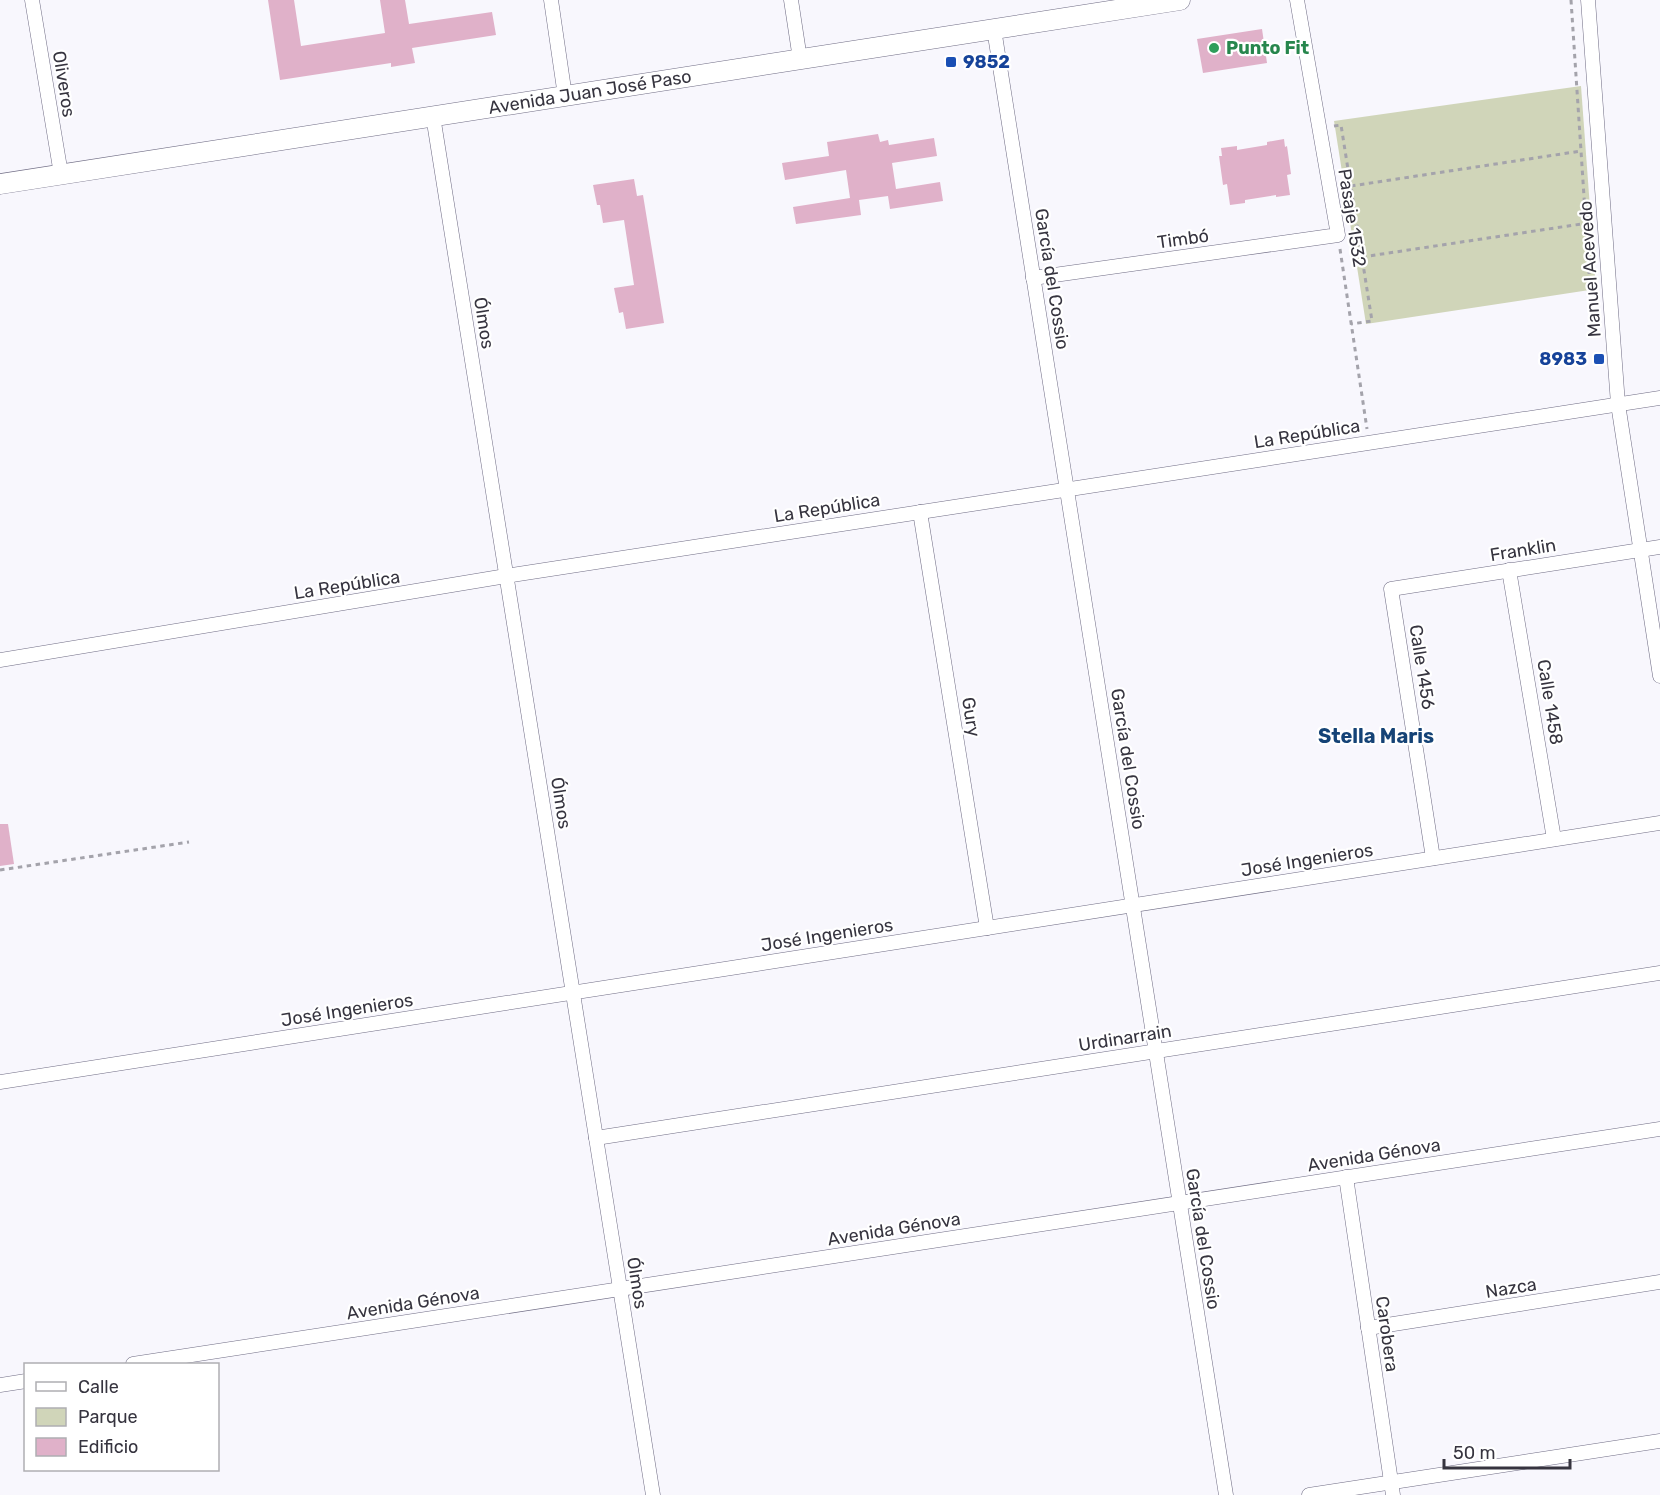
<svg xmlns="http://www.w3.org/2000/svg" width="1660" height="1495" font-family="Rubik,sans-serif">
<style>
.green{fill:#d0d5b9}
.building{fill:#e0b1c9}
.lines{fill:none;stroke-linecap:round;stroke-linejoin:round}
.minor-casing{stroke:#6f6c84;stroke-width:15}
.secondary-casing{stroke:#6f6c84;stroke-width:21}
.path{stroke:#a4a3ab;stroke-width:3;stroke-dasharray:4.5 4.5;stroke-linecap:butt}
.minor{stroke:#fff;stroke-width:14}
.secondary{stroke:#fff;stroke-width:20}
.leisure-dot{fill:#2e9e5b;stroke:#fff;stroke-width:2}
.transit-dot{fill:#1a4fb4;stroke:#fff;stroke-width:2}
.labels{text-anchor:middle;stroke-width:4.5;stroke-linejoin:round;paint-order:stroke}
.leisure-label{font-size:18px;font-weight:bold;fill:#27864d;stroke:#fff;text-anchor:start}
.transit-label{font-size:18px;font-weight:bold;fill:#164399;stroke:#fff;text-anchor:start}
.street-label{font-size:18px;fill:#36343f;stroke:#fff}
.neighbourhood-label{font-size:20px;font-weight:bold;fill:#154376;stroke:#fff}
</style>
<rect width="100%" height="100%" fill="#f8f7fd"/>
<!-- green -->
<polygon class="green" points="1581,86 1596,289 1366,324 1334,121"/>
<!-- building -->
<g class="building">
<polygon points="268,0 294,0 301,46 385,33 380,0 405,0 409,24 492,12 496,35 412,48 415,63 391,67 391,63 280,80"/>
<polygon points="1262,29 1267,63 1203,73 1197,39"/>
<polygon points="878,134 880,142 888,140 889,145 934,138 937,156 892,163 896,189 940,182 943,201 890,209 888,196 859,200 861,215 796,224 793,207 850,198 846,170 785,180 782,163 829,156 827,142"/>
<polygon points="1284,139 1285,147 1287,146 1291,174 1287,175 1290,195 1276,197 1276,195 1245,200 1245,203 1230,205 1227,184 1223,185 1219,156 1222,156 1221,148 1237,146 1237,150 1267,145 1267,142"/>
<polygon points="634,179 637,196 643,195 664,323 626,329 623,312 619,313 614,288 634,285 624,220 603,223 600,205 597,205 593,185"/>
<polygon points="0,824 8,824 14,864 0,866"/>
</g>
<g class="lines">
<defs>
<g id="minor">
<polyline points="32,0 61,174"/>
<polyline points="551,0 565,96"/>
<polyline points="791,0 800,59"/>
<polyline points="1588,0 1618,404 1660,676"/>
<polyline points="994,29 1226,1495"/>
<polyline points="433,116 653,1495"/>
<polyline points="1033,278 1338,235 1297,0"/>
<polyline points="920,512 987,928"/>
<polyline points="1509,570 1554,839"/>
<polyline points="0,660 506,576 1660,398"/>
<polyline points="1433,858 1391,589 1660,547"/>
<polyline points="0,1082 1660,823"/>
<polyline points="596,1138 1660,973"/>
<polyline points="1346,1177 1393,1495"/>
<polyline points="1368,1328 1660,1282"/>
<polyline points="133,1364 1660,1129"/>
<polyline points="0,1385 26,1381"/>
<polyline points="1309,1495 1660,1441"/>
</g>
<polyline id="secondary" points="0,184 1180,0"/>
</defs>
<!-- minor casing -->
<use href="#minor" class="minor-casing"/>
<!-- secondary casing -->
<use href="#secondary" class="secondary-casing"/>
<!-- path -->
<g class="path">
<polyline points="1571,0 1590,287 1595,286"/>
<polyline points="1334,126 1341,125 1372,321 1351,324"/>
<polyline points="1351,186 1581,151"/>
<polyline points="1340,249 1367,429"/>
<polyline points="1362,257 1588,223"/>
<polyline points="0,870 189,842"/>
</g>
<!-- minor -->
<use href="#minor" class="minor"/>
<!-- secondary -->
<use href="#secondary" class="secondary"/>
</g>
<!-- markers -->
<circle class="leisure-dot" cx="1214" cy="48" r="6"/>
<g class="transit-dot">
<rect x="945" y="56" width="12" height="12" rx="3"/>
<rect x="1593" y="353" width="12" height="12" rx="3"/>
</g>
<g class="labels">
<!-- leisure labels -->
<g class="leisure-label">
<text x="1226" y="54">Punto Fit</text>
</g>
<!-- transit labels -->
<g class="transit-label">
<text x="963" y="68">9852</text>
<text x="1587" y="365" text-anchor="end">8983</text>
</g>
<!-- street labels -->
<g class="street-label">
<text transform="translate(64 84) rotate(81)" y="6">Oliveros</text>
<text transform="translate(590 92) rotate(-9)" y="6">Avenida Juan José Paso</text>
<text transform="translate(1352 218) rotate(81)" y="6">Pasaje 1532</text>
<text transform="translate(1183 239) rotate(-8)" y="6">Timbó</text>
<text transform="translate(1590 269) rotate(-94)" y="6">Manuel Acevedo</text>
<text transform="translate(1052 279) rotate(81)" y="6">García del Cossio</text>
<text transform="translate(484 323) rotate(81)" y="6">Ólmos</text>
<text transform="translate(1307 434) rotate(-9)" y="6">La República</text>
<text transform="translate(827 508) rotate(-9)" y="6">La República</text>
<text transform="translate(1523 550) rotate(-9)" y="6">Franklin</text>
<text transform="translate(347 585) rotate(-9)" y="6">La República</text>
<text transform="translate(1422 667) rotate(81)" y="6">Calle 1456</text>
<text transform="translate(1550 702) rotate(81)" y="6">Calle 1458</text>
<text transform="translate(971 717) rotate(81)" y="6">Gury</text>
<text transform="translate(1128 759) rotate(81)" y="6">García del Cossio</text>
<text transform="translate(561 803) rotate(81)" y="6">Ólmos</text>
<text transform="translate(1307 860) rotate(-9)" y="6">José Ingenieros</text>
<text transform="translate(827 935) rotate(-9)" y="6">José Ingenieros</text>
<text transform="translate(347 1010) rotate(-9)" y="6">José Ingenieros</text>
<text transform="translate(1125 1038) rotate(-9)" y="6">Urdinarrain</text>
<text transform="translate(1374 1155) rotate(-9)" y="6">Avenida Génova</text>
<text transform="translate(894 1229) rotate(-9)" y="6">Avenida Génova</text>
<text transform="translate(1203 1239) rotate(81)" y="6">García del Cossio</text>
<text transform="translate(637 1283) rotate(81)" y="6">Ólmos</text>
<text transform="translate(1511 1288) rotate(-9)" y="6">Nazca</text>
<text transform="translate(413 1303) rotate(-9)" y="6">Avenida Génova</text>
<text transform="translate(1387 1334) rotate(82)" y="6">Carobera</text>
</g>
<!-- neighbourhood labels -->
<g class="neighbourhood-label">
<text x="1376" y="743">Stella Maris</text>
</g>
</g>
<!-- legend -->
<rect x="24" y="1363" width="195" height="108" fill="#ffffff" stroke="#afaeb2" stroke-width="1.5"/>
<rect x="36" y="1382" width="30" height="9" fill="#ffffff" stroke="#afaeb2" stroke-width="1.5"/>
<text x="78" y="1393" font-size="18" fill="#36343f">Calle</text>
<rect x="36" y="1408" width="30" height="18" fill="#d0d5b9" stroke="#afaeb2" stroke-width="1.5"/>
<text x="78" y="1423" font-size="18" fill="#36343f">Parque</text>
<rect x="36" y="1438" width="30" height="18" fill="#e0b1c9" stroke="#afaeb2" stroke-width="1.5"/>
<text x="78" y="1453" font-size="18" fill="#36343f">Edificio</text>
<!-- scale -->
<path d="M1444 1459v9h126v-9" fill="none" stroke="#36343f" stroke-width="3"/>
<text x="1453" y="1459" font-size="18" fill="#36343f" stroke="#ffffff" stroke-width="4.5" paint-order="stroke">50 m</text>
</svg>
